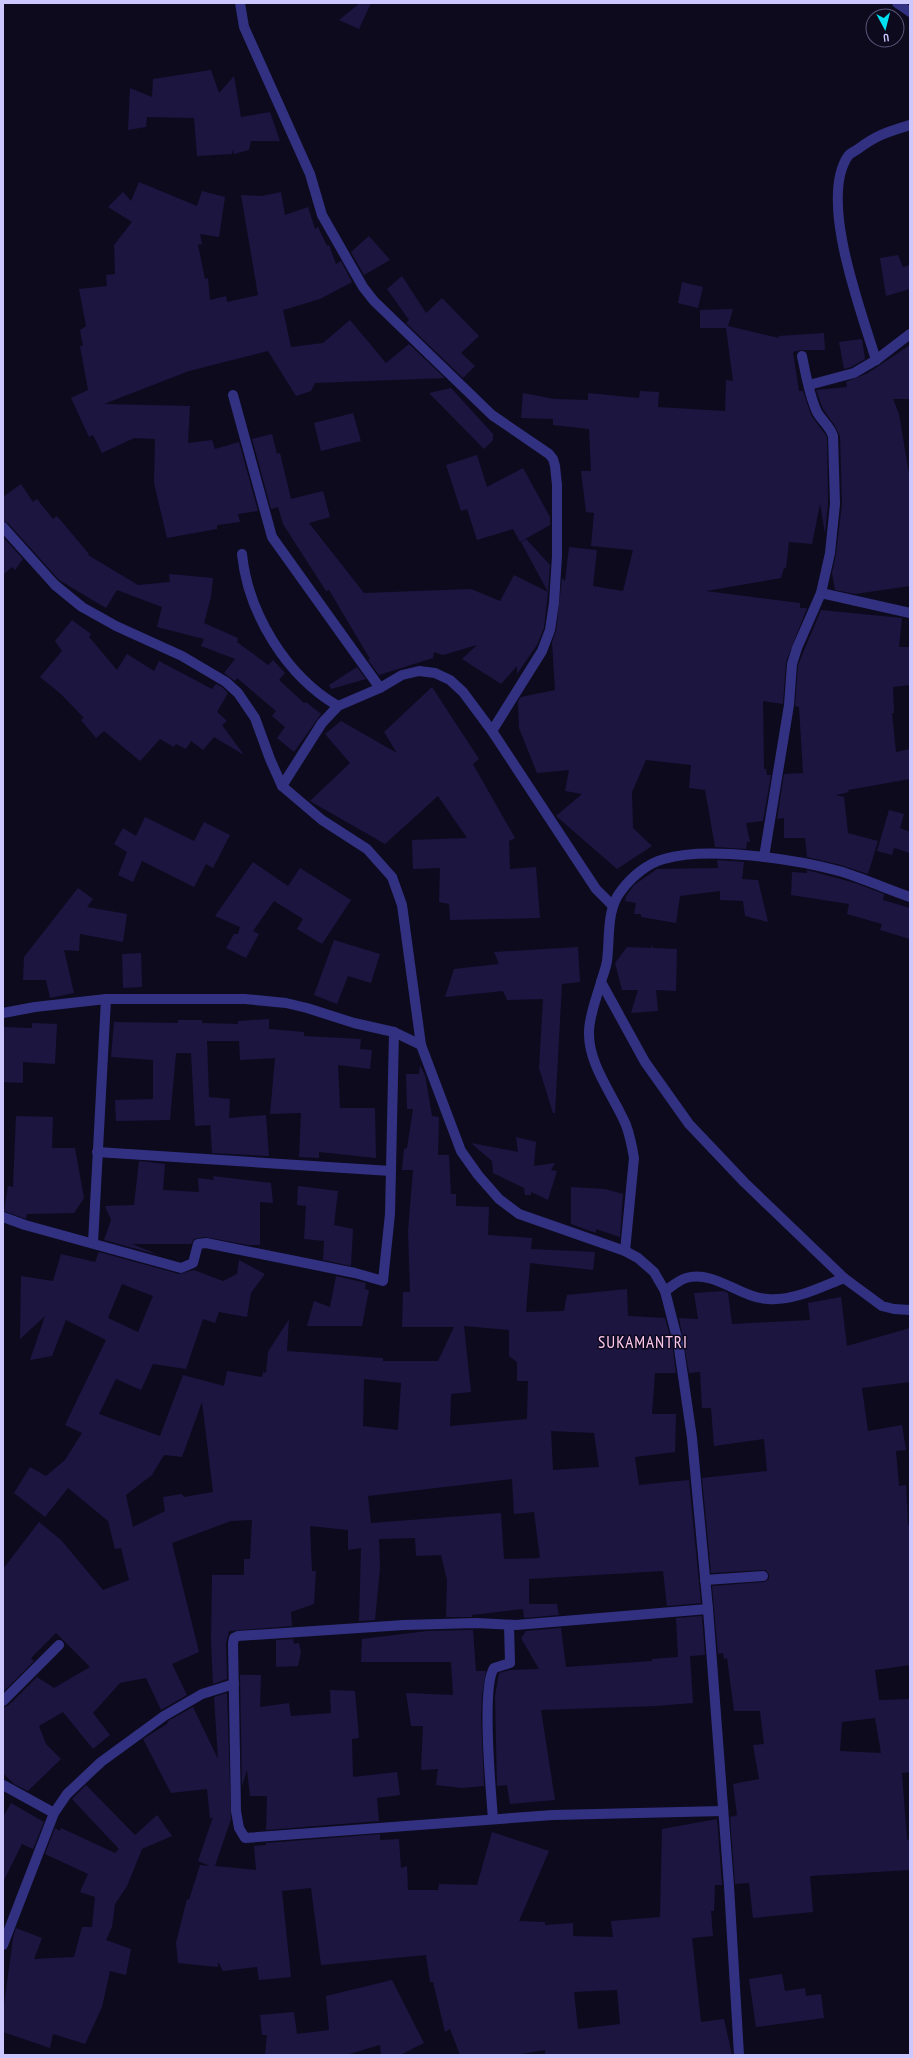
<svg xmlns="http://www.w3.org/2000/svg" width="913" height="2058" font-family="'PT Sans Narrow',sans-serif">
<style>
.building{fill:#1c1540;fill-rule:evenodd}
.lines{fill:none;stroke-linecap:round;stroke-linejoin:round}
.minor{stroke:#323181;stroke-width:10}
.tertiary{stroke:#323181;stroke-width:10}
.labels{text-anchor:middle;stroke-width:3;stroke-linejoin:round;paint-order:stroke}
.quarter-label{font-size:17px;letter-spacing:1px;fill:#ffc9ed;stroke:#0d0a1e}
</style>
<rect width="100%" height="100%" fill="#0d0a1e"/>
<!-- building -->
<g class="building">
<polygon points="360,3 371,3 359,29 339,20"/>
<polygon points="211,70 219,93 234,76 241,117 270,112 280,141 251,141 249,150 234,154 233,149 232,154 197,156 194,118 147,117 146,127 128,130 130,88 152,97 153,79"/>
<polygon points="139,182 197,206 202,191 225,197 219,237 200,234 202,244 198,245 205,279 208,278 210,300 226,296 227,302 258,295 241,195 262,196 281,192 285,215 308,207 315,229 318,227 327,246 329,245 336,264 341,261 352,282 320,299 283,310 291,347 323,343 350,320 386,363 409,344 445,378 315,383 311,391 296,396 268,351 189,371 104,404 190,406 188,443 212,440 215,449 239,442 258,511 238,514 240,522 217,525 217,529 167,538 154,483 155,439 134,438 102,453 93,435 89,437 71,398 88,390 80,346 83,346 80,330 86,326 79,289 107,286 106,275 115,274 114,245 132,222 108,207 123,192 131,201"/>
<polygon points="369,236 390,260 364,275 351,252"/>
<polygon points="898,255 903,267 910,265 910,289 886,296 880,258"/>
<polygon points="402,276 426,313 442,298 479,336 461,353 475,366 463,378 406,323 409,320 387,289"/>
<polygon points="682,282 703,287 698,308 678,303"/>
<polygon points="733,309 728,326 779,338 778,336 824,333 825,350 801,350 793,352 799,391 803,391 811,415 827,437 828,504 825,534 820,504 812,544 789,542 786,568 784,568 781,578 706,591 800,603 800,608 807,608 786,662 783,704 763,701 764,769 766,769 767,775 771,775 763,821 746,823 750,842 747,842 746,849 715,847 705,790 689,788 691,765 646,760 632,792 633,828 652,846 617,869 556,816 582,794 565,791 569,770 537,773 519,728 518,701 521,697 555,690 552,642 556,631 562,578 565,581 569,547 597,550 593,586 623,591 633,550 591,546 594,513 586,512 581,471 591,471 589,429 553,425 553,419 521,418 523,393 554,399 588,400 588,393 639,398 640,391 659,392 658,407 725,411 726,380 733,381 726,328 700,328 700,310"/>
<polygon points="862,339 865,359 851,367 844,369 839,342"/>
<polygon points="910,345 910,399 893,399 899,414 910,480 910,586 855,594 835,590 832,573 836,554 842,504 840,436 835,426 823,409 816,390 847,387 846,382 868,373"/>
<polygon points="451,388 493,434 493,440 484,449 429,393"/>
<polygon points="353,413 361,441 321,451 314,423"/>
<polygon points="272,434 277,454 280,453 291,499 323,491 330,517 309,523 364,593 471,589 500,601 514,575 548,592 544,628 537,645 517,674 517,666 501,684 462,659 477,645 443,655 434,652 433,658 379,675 368,660 370,659 329,590 326,591 283,524 278,507 271,509 252,439"/>
<polygon points="477,455 487,487 523,468 550,517 550,525 520,542 513,529 477,540 467,509 461,511 446,465"/>
<polygon points="21,484 33,502 37,499 53,519 57,516 89,554 88,555 138,585 170,582 169,574 213,578 211,597 204,623 238,638 237,642 268,665 273,660 285,673 279,680 304,703 306,702 321,714 294,752 277,738 285,727 272,716 276,711 237,678 235,681 224,673 235,659 201,646 204,639 157,627 162,607 117,590 106,608 59,580 8,523 3,521 3,497"/>
<polygon points="3,537 23,559 15,570 12,567 3,575"/>
<polygon points="526,539 550,565 548,592 521,542"/>
<polygon points="821,610 902,618 899,647 910,647 910,685 893,687 894,713 892,713 896,752 910,749 910,779 848,790 849,792 836,795 844,797 848,833 878,841 868,874 841,865 807,857 805,838 784,838 784,818 777,819 784,774 803,773 799,707 795,706 798,665"/>
<polygon points="72,620 91,634 89,637 117,670 127,654 154,671 159,661 212,689 216,684 222,687 228,693 217,712 227,721 222,725 244,755 214,737 203,750 191,741 186,749 176,744 174,747 160,739 140,761 104,731 96,738 81,720 84,718 61,694 40,677 62,651 55,641"/>
<polygon points="357,667 366,679 331,689 329,685"/>
<polygon points="432,687 479,759 473,764 515,838 509,841 510,869 536,867 540,918 450,920 449,904 439,902 440,868 413,869 412,840 467,838 438,796 385,844 310,801 350,763 325,734 341,721 397,753 384,732"/>
<polygon points="889,810 904,814 900,828 910,832 910,853 894,848 892,855 877,851"/>
<polygon points="145,817 194,841 204,822 230,835 213,868 206,864 194,887 142,861 133,882 118,875 127,852 114,844 123,828 136,836"/>
<polygon points="717,860 744,862 742,879 758,880 768,922 745,916 743,901 720,900 720,891 680,896 676,923 641,917 641,914 634,914 636,903 625,901 626,896 634,885 657,869 718,868"/>
<polygon points="253,862 288,886 300,868 351,900 322,944 297,929 303,919 274,901 253,931 259,934 246,958 226,948 234,934 238,934 240,927 215,916"/>
<polygon points="807,870 855,883 884,894 883,900 910,908 910,939 880,930 882,924 847,914 849,904 791,895 792,872 807,873"/>
<polygon points="78,888 93,899 87,907 127,914 123,942 80,934 79,951 64,950 74,993 50,998 46,980 23,980 24,957"/>
<polygon points="334,940 380,954 371,983 348,976 337,1004 314,995"/>
<polygon points="651,945 653,948 677,949 676,991 656,990 658,1011 631,1013 638,990 622,990 615,963 627,947 651,948"/>
<polygon points="578,947 580,982 562,984 555,1113 553,1113 539,1068 543,999 507,1000 503,991 445,997 454,969 499,964 494,952"/>
<polygon points="141,953 142,987 123,988 122,954"/>
<polygon points="269,1019 269,1029 304,1032 304,1036 361,1039 360,1049 372,1050 370,1069 338,1065 340,1108 375,1108 376,1158 319,1152 319,1158 299,1157 301,1113 270,1114 275,1058 240,1060 239,1041 207,1041 209,1097 230,1099 229,1118 266,1115 269,1156 212,1153 210,1120 210,1125 195,1126 191,1053 176,1053 170,1120 116,1121 115,1100 153,1099 153,1060 111,1057 114,1022 178,1023 178,1020 202,1020 202,1023 238,1024 238,1021"/>
<polygon points="32,1023 57,1024 55,1064 23,1062 23,1083 3,1082 3,1027 32,1028"/>
<path d="M420,1065L425,1075L432,1116L439,1117L438,1155H449L451,1194H456V1206L489,1207L488,1235L532,1238L531,1249L595,1252L593,1270L530,1263L526,1312L564,1311L567,1295L627,1289L628,1316L665,1318L672,1343L676,1373H655L652,1414H676L675,1452L635,1457L639,1485L689,1480L701,1603L667,1606L663,1571L529,1579V1604H557L559,1615L524,1618L523,1609L472,1615V1617H446L447,1580L441,1555L416,1556L415,1538L379,1539L380,1568L375,1620L359,1621L361,1548L348,1550V1530L310,1526L312,1571H316L314,1604L291,1612L292,1626L229,1631L226,1643L227,1679L213,1684L211,1641L212,1575H244V1559H250L252,1520L231,1521L172,1543L199,1652L172,1664L187,1695L161,1710L146,1678L120,1683L93,1713L110,1735L93,1749L63,1712L39,1726L46,1744L61,1759L28,1791L14,1784L3,1773V1707L8,1706L37,1677L54,1688L90,1667L56,1633L31,1658L34,1661L3,1692V1569L39,1522L61,1540L103,1590L129,1580L121,1548L115,1549L108,1521L68,1488L45,1517L14,1493L30,1467L46,1476L65,1460L82,1433L65,1425L106,1340L66,1320L52,1356L30,1360L45,1316L20,1339L21,1276L53,1281L61,1254L95,1262L99,1252L179,1274L194,1270L223,1281L237,1274L239,1260L265,1274L251,1293L247,1317L219,1312L215,1323L203,1319L186,1369L153,1364L141,1390L116,1379L99,1414L160,1436L183,1375L224,1386L227,1371L262,1377L263,1372L266,1373L268,1352L289,1319L287,1351L383,1358V1361H438L454,1327H402L403,1292H410L408,1231L413,1170H402L404,1149L407,1148L413,1109H407L406,1074H419ZM122,1284L153,1296L138,1332L108,1318ZM464,1326L509,1330V1356L517,1362V1381H528L527,1419L450,1426L451,1394L471,1392ZM364,1379L401,1383L398,1430L363,1426ZM202,1402L213,1492L184,1497L182,1494L163,1497L165,1511L133,1527L126,1495L152,1475L164,1455L182,1457ZM551,1431L594,1433L599,1467L553,1470ZM512,1479L514,1514L534,1512L540,1558L504,1559L501,1513L371,1523L368,1496Z"/>
<polygon points="16,1116 53,1117 52,1148 75,1148 84,1198 74,1213 27,1214 26,1219 4,1211 8,1186 13,1187"/>
<polygon points="516,1137 536,1142 534,1166 555,1163 551,1170 557,1171 548,1200 531,1192 531,1195 525,1195 524,1188 493,1173 492,1161 471,1143 518,1152"/>
<polygon points="139,1161 165,1164 163,1190 199,1192 198,1178 214,1180 213,1176 271,1183 273,1203 260,1202 260,1245 248,1245 205,1237 194,1239 191,1244 132,1244 159,1255 104,1240 111,1220 105,1206 134,1205"/>
<polygon points="298,1186 338,1191 334,1225 353,1229 351,1266 323,1260 324,1241 304,1239 306,1206 297,1205"/>
<polygon points="571,1187 605,1189 623,1194 620,1237 596,1229 596,1233 571,1224"/>
<polygon points="336,1276 366,1283 365,1289 369,1290 362,1326 307,1326 314,1301 330,1307"/>
<path d="M724,1291L728,1293L732,1324L810,1320L808,1303L841,1297L847,1346L910,1328V1382L862,1388L868,1431L902,1425L906,1450L896,1451L899,1486L906,1485L908,1525H910V1665L875,1670L879,1700L910,1699V1772L902,1773L907,1840L910,1839V1870L810,1876L813,1912L753,1918L749,1883L735,1884L730,1817L737,1815L733,1784L759,1779L753,1745L764,1744L760,1711H734L727,1658L724,1659L723,1653L718,1654L712,1586L764,1582L769,1579V1575L766,1570H763L711,1573L702,1478L767,1471L764,1439L714,1446L711,1408H702L700,1372L689,1373L679,1318L698,1319L694,1293ZM875,1718L881,1753L840,1751L842,1722Z"/>
<polygon points="702,1616 705,1655 690,1656 693,1703 655,1706 541,1710 555,1800 510,1804 507,1785 497,1786 495,1696 499,1673 510,1670 539,1669 521,1638 526,1631 561,1628 566,1667 652,1661 652,1659 678,1657 676,1618"/>
<polygon points="473,1630 476,1671 486,1671 482,1695 481,1717 484,1786 462,1788 436,1785 438,1769 421,1770 423,1726 411,1726 406,1693 453,1695 451,1662 361,1662 362,1639 427,1631"/>
<polygon points="293,1639 294,1644 299,1643 301,1652 298,1666 276,1667 276,1640"/>
<polygon points="240,1675 261,1675 260,1707 289,1703 291,1716 331,1713 330,1690 355,1691 359,1738 352,1739 353,1777 397,1772 400,1795 377,1798 379,1821 266,1830 267,1796 250,1796 247,1770 242,1786"/>
<path d="M227,1693L231,1819L215,1866L256,1870L254,1846L266,1845V1843L380,1834V1840L399,1839L401,1868L407,1866L408,1890H438L439,1884L477,1885L492,1832L549,1851L519,1921L545,1922V1925L573,1923V1936L613,1937L611,1921L660,1917L662,1829L717,1819L722,1885H715L714,1911H711L713,1936L692,1938L701,2022L724,2019L732,2055H545V2050L516,2055H460L450,2029L445,2032L433,1982H430L426,1955L321,1965L311,1888L282,1891L291,1977L259,1980L257,1967L223,1971L218,1962V1967L178,1963L176,1943L187,1899L189,1900L200,1865L210,1866L198,1861L213,1817L210,1819L207,1789L171,1793L143,1739L167,1724L168,1721L193,1707L218,1759L214,1697ZM617,1990L620,2024L578,2029L574,1992Z"/>
<polygon points="86,1785 135,1835 157,1815 172,1836 142,1849 127,1886 115,1904 112,1927 106,1940 131,1949 126,1975 110,1971 102,2007 85,2044 53,2034 50,2048 3,2032 3,2013 13,1938 16,1928 42,1938 34,1959 74,1957 82,1927 92,1927 95,1897 80,1892 88,1874 45,1854 55,1828 60,1831 61,1828 115,1853 119,1849 72,1799"/>
<polygon points="11,1803 44,1822 33,1849 22,1844 3,1882 3,1817"/>
<polygon points="782,1974 785,1991 805,1988 806,1996 821,1994 824,2018 756,2027 749,1979"/>
<polygon points="392,1980 424,2043 400,2055 381,2055 380,2045 346,2055 265,2055 267,2035 262,2035 260,2015 294,2012 297,2034 329,2030 326,1996"/>
</g>
<g class="lines">
<!-- minor -->
<g class="minor">
<polyline points="240,3 244,27 310,174 322,215 363,287 374,301 492,415 549,454 553,459 555,466 557,485 557,556 554,603 550,630 542,651 492,731"/>
<polyline points="897,3 910,12"/>
<path d="M876,360C862,313 818,200 848,156C850,153 855,151 858,149C877,135 887,132 910,125"/>
<polyline points="809,385 854,373 876,360 910,334"/>
<polyline points="233,395 272,537 380,688"/>
<polyline points="3,527 55,585 82,607 116,626 182,656 226,682 238,693 255,718 270,759 282,786 322,820 367,849 392,877 402,905 421,1045"/>
<path d="M242,554C248,613 286,676 338,706"/>
<polyline points="821,593 910,613"/>
<polyline points="282,786 322,723 338,706 380,688 402,675 419,671 435,673 450,680 463,692 492,731 596,889 613,906"/>
<path d="M764,857L789,705L792,664L797,648L821,593L830,553L835,504L833,436C830,426 822,421 817,412C809,395 806,375 802,356"/>
<path d="M910,897C886,889 863,878 839,871C795,859 708,846 664,859C648,863 631,877 621,891C606,909 610,940 607,961C606,968 603,975 601,982L645,1062L689,1124L745,1183L844,1278L882,1306L894,1309L910,1310"/>
<path d="M601,982C597,997 589,1016 589,1032C588,1065 614,1096 626,1125C630,1136 632,1146 634,1158L625,1251"/>
<polyline points="97,1152 391,1171"/>
<polyline points="3,1217 25,1225 181,1268 193,1263 198,1244 206,1243 355,1273 383,1281 390,1214 394,1032"/>
<polyline points="93,1243 106,999"/>
<path d="M665,1291C671,1287 679,1280 686,1278C715,1270 740,1298 768,1299C794,1301 821,1287 844,1278"/>
<polyline points="705,1580 763,1576"/>
<polyline points="708,1609 516,1625 476,1623 404,1625 238,1636 234,1638 233,1643 236,1811 239,1828 245,1838 553,1815 723,1811"/>
<polyline points="3,1701 59,1645"/>
<polyline points="3,1785 54,1813"/>
<path d="M493,1819C491,1791 481,1687 494,1668L510,1663L509,1625"/>
<polyline points="3,1945 54,1813 67,1794 101,1762 164,1716 202,1694 234,1684"/>
</g>
<!-- tertiary -->
<polyline class="tertiary" points="3,1013 35,1007 106,999 245,999 286,1003 307,1008 354,1023 394,1032 421,1045 461,1151 478,1175 499,1199 519,1214 625,1251 638,1258 654,1272 665,1291 678,1342 683,1376 692,1438 708,1609 729,1886 739,2055"/>
</g>
<g class="labels">
<!-- quarter labels -->
<g class="quarter-label">
<text x="643" y="1348">SUKAMANTRI</text>
</g>
</g>
<!-- border -->
<rect width="913" height="2058" fill="none" stroke="#ccc7ff" stroke-width="8"/>
<!-- north arrow -->
<g transform="translate(885 28) rotate(173)"><circle r="19" fill="#0d0a1e" stroke="#595678"/>
<path d="M0-3L7 15L0 10L-7 15Z" fill="#00e2f2"/>
<text y="-6" font-size="11" font-weight="bold" text-anchor="middle" fill="#ccc7ff">U</text>
</g>
</svg>
